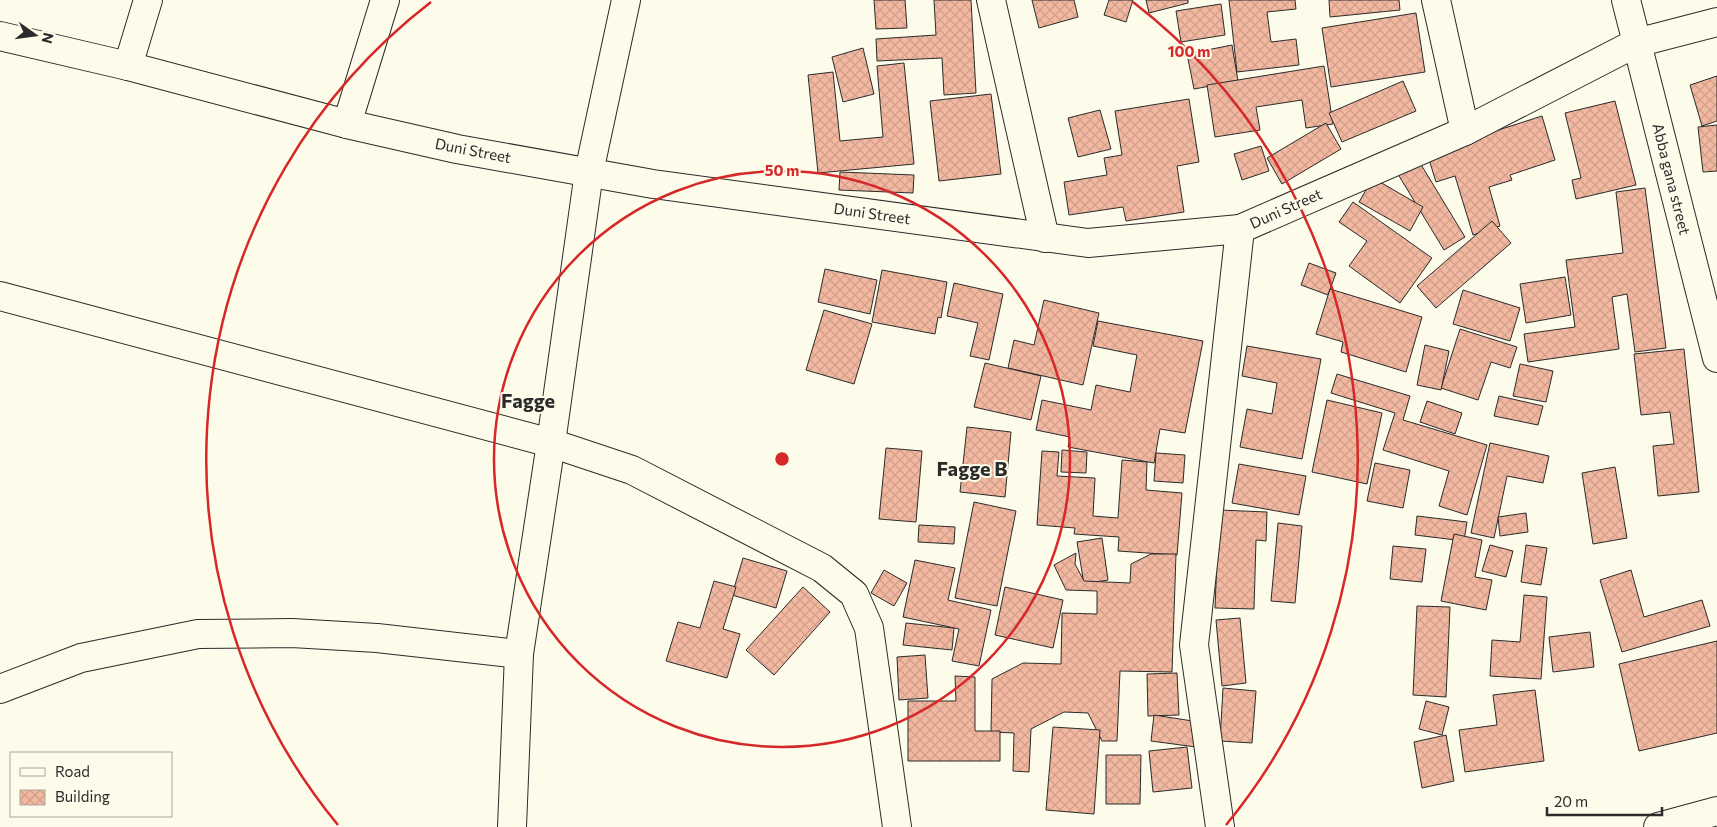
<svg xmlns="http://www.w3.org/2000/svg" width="1717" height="827" font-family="Commissioner,sans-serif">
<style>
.building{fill:url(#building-cross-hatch);stroke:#2b2b2b}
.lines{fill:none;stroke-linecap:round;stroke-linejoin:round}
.minor-casing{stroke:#2b2b2b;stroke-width:30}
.minor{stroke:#fdfbea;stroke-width:28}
.ring{fill:none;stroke:#d62828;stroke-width:2.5}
.labels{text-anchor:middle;stroke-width:4;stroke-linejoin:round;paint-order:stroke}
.street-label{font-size:15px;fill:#2b2b2b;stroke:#fdfbea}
.district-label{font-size:20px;font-weight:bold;fill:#2b2b2b;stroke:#fdfbea}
.centre{fill:#d62828;stroke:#fdfbea;stroke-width:2.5}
.ring-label{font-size:15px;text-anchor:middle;font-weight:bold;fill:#d62828;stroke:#fdfbea;stroke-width:4;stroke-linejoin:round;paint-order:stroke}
</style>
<defs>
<pattern id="building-cross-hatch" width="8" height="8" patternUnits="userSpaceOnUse" patternTransform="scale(1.25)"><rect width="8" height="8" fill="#f2b8a0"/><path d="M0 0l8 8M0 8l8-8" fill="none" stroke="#d09e8a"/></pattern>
</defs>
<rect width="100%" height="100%" fill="#fdfbea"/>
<!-- building -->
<g class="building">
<polygon points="874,0 905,0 907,28 876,29"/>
<polygon points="934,0 971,0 976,93 944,95 942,58 877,61 876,39 936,35"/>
<polygon points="1032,0 1074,0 1078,17 1039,28"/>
<polygon points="1109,0 1133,0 1126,22 1104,15"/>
<polygon points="1146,0 1188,0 1188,3 1149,13"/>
<polygon points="1229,0 1295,0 1296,9 1267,12 1271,42 1296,39 1299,65 1237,72"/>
<polygon points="1329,0 1399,0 1400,10 1330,17"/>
<polygon points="1221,4 1225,35 1181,42 1176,11"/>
<polygon points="1416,13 1425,72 1331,87 1322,28"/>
<polygon points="1232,45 1238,81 1194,89 1187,54"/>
<polygon points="863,48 874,94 843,102 832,57"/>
<polygon points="904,63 914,164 818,173 808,75 833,72 840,141 883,137 877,66"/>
<polygon points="1324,66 1333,124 1306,128 1302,100 1256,107 1260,130 1215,137 1207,85"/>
<polygon points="1717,76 1717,121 1702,126 1690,85"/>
<polygon points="1403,81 1416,111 1342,142 1329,113"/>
<polygon points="991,94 1001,174 939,181 930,101"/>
<polygon points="1189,99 1199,162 1177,166 1184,212 1126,221 1123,207 1069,215 1064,182 1107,175 1104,158 1122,155 1115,111"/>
<polygon points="1615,101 1636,185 1576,199 1572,180 1581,178 1565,113"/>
<polygon points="1100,110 1111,149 1078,157 1068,118"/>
<polygon points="1542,116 1555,160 1510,175 1512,180 1489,187 1500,226 1473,235 1455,176 1436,182 1427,153"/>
<polygon points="1326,123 1341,149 1282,184 1267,158"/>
<polygon points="1717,125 1717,171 1703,172 1698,127"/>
<polygon points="1261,146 1269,171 1242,180 1234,154"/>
<polygon points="1417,158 1465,237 1444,250 1396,171"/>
<polygon points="840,172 914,175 913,193 839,190"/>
<polygon points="1373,178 1423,207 1410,231 1359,202"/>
<polygon points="1645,188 1666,348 1635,352 1627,294 1612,297 1619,349 1528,362 1524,334 1575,327 1566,260 1623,253 1616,192"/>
<polygon points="1353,202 1432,258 1400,303 1349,266 1367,241 1339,222"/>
<polygon points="1492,221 1511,243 1436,308 1417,286"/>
<polygon points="1309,263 1336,273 1328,295 1301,285"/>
<polygon points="825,269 877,280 870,314 818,302"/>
<polygon points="882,270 947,282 941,318 938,317 935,334 872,322"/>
<polygon points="1565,277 1571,315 1526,323 1520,284"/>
<polygon points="954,283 1003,294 989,360 970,356 978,323 947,316"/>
<polygon points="1330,289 1422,317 1406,372 1341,352 1343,342 1316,334"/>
<polygon points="1463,290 1520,308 1510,341 1453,324"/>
<polygon points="1044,300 1099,313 1083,385 1008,368 1014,340 1034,345"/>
<polygon points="824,310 872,324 854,384 806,370"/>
<polygon points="1098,321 1203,341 1185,433 1160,429 1154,463 1068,447 1070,437 1036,430 1042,400 1091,410 1096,385 1130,392 1137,355 1093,346"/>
<polygon points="1460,329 1517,347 1510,368 1491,362 1478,400 1441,388"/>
<polygon points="1425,345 1449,351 1441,390 1417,385"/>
<polygon points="1247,346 1321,359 1302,459 1240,447 1247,409 1272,414 1277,383 1242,376"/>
<polygon points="1684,349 1699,492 1658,496 1653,446 1674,444 1670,412 1641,415 1634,354"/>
<polygon points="985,363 1041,376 1031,420 974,407"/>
<polygon points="1520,364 1553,371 1546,402 1513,396"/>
<polygon points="1337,374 1410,396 1403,420 1487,445 1467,515 1439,506 1449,471 1383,450 1395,413 1331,393"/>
<polygon points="1499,396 1543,406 1538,425 1494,416"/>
<polygon points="1327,400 1382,413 1367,484 1312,472"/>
<polygon points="1427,401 1462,413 1455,434 1420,422"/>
<polygon points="967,427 1011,432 1005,497 960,492"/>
<polygon points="1490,443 1549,456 1543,483 1507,476 1494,538 1471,533"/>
<polygon points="886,448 922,451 916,522 879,519"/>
<polygon points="1062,450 1087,452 1086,473 1061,472"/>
<polygon points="1042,451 1059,452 1057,476 1095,478 1093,516 1118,518 1122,460 1147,462 1146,490 1182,493 1177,555 1118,551 1119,537 1074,534 1075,528 1037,525"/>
<polygon points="1156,453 1185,455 1183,483 1154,481"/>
<polygon points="1375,463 1410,470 1403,508 1367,501"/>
<polygon points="1239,464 1306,476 1299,515 1232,503"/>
<polygon points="1615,467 1627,538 1593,544 1582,473"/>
<polygon points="974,502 1016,511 997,606 955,598"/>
<polygon points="1219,510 1267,512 1266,541 1256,540 1254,609 1215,608"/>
<polygon points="1526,513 1528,532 1500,536 1498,517"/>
<polygon points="1417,516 1467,522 1464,541 1415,535"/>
<polygon points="1278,523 1302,526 1295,603 1271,601"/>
<polygon points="919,525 955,527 954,544 918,542"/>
<polygon points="1454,534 1482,540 1475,577 1492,580 1486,610 1441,601"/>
<polygon points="1102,538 1108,580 1084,584 1077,542"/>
<polygon points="1490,545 1513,551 1506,577 1482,571"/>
<polygon points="1526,545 1547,548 1541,585 1521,582"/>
<polygon points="1393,546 1426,549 1422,582 1390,579"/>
<polygon points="1076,553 1075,564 1084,581 1130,583 1131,564 1151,554 1176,554 1172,672 1120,671 1117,741 1102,741 1088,713 1064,712 1031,729 1029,772 1013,771 1014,733 991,732 992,679 1023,663 1061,664 1062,613 1097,614 1097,591 1066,590 1054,565"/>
<polygon points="743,558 787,571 776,608 732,595"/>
<polygon points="915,560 955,568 948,600 991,610 979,666 952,661 959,629 903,617"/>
<polygon points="884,570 907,583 894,606 871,593"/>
<polygon points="1631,570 1644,617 1702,600 1710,626 1622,652 1600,580"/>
<polygon points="714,581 736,587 723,629 740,634 727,678 666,661 678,622 700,628"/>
<polygon points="803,587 830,612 774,675 746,650"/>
<polygon points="1005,587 1063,600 1053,648 995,635"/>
<polygon points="1524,595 1547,597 1541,679 1490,676 1492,640 1520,642"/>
<polygon points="1417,606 1450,607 1446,697 1413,695"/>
<polygon points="1240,618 1246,683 1222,686 1216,620"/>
<polygon points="906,623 954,628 952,650 903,645"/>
<polygon points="1590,632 1594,667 1553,672 1549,637"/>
<polygon points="1717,641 1717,733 1639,751 1619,664"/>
<polygon points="925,655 928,698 899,700 897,657"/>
<polygon points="1177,673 1179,715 1148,716 1147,674"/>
<polygon points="955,676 975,677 975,731 1000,731 1000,761 908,761 908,701 956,701"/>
<polygon points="1223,688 1256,691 1252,743 1220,741"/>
<polygon points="1535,690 1544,761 1465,772 1459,730 1497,725 1493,695"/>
<polygon points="1426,701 1449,707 1442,735 1419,729"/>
<polygon points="1154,715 1199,722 1196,747 1151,741"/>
<polygon points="1053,727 1100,730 1094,814 1046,810"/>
<polygon points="1446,735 1454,781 1422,788 1414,742"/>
<polygon points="1187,747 1192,788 1153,792 1149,751"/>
<polygon points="1106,755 1141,755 1140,804 1106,804"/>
</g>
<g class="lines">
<defs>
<g id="minor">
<polyline points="991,0 1045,238"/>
<polyline points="1436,0 1465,131"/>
<polyline points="1626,0 1717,358"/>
<polyline points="0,36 128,66 347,124 457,149 653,184 1088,243 1240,229 1465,131 1636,43 1717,22"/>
<polyline points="128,66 148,0"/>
<polyline points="347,124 385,0"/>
<polyline points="0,296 551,443 632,470 822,568 854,594 869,628 897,827"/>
<polyline points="0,689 81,658 198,634 292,633 377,638 519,654"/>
<polyline points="512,827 519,654 551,443 589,172 626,0"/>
<polyline points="1220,827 1194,645 1240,229"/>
<polyline points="1658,827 1717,811"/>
</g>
</defs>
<!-- minor casing -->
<use href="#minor" class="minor-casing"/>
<!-- minor -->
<use href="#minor" class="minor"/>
</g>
<!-- distance rings -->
<g class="ring">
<circle cx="782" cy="459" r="288"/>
<path d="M338 825A576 576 0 0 1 431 2M1133 2A576 576 0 0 1 1226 825"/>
</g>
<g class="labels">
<!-- street labels -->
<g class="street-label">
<text transform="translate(473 151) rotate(11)" y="5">Duni Street</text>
<text transform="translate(1671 179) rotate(76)" y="5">Abba gana street</text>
<text transform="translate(1286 209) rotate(-24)" y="5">Duni Street</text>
<text transform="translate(872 214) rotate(8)" y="5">Duni Street</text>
</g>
<!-- district labels -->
<g class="district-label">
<text x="528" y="408">Fagge</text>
<text x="972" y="476">Fagge B</text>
</g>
</g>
<circle cx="782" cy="459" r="8" class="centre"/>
<g class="ring-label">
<text x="1189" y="57">100 m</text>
<text x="782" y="176">50 m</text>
</g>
<!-- legend -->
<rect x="10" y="752" width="162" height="65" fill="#fdfbea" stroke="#a9a89e"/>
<rect x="20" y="768" width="25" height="8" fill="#fdfbea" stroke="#a9a89e"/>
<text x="55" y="777" font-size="15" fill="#2b2b2b">Road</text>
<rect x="20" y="790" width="25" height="15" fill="url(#building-cross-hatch)" stroke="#a9a89e"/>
<text x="55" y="802" font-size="15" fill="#2b2b2b">Building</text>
<!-- north arrow -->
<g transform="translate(35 35) rotate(104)" stroke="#fdfbea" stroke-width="4" paint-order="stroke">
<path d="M0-4L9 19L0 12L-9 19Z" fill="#2b2b2b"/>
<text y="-8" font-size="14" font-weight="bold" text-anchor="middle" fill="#2b2b2b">N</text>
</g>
<!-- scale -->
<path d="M1547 807v8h115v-8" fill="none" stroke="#2b2b2b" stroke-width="2.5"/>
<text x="1554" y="807" font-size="15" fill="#2b2b2b" stroke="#fdfbea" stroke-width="4" paint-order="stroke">20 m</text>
</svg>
